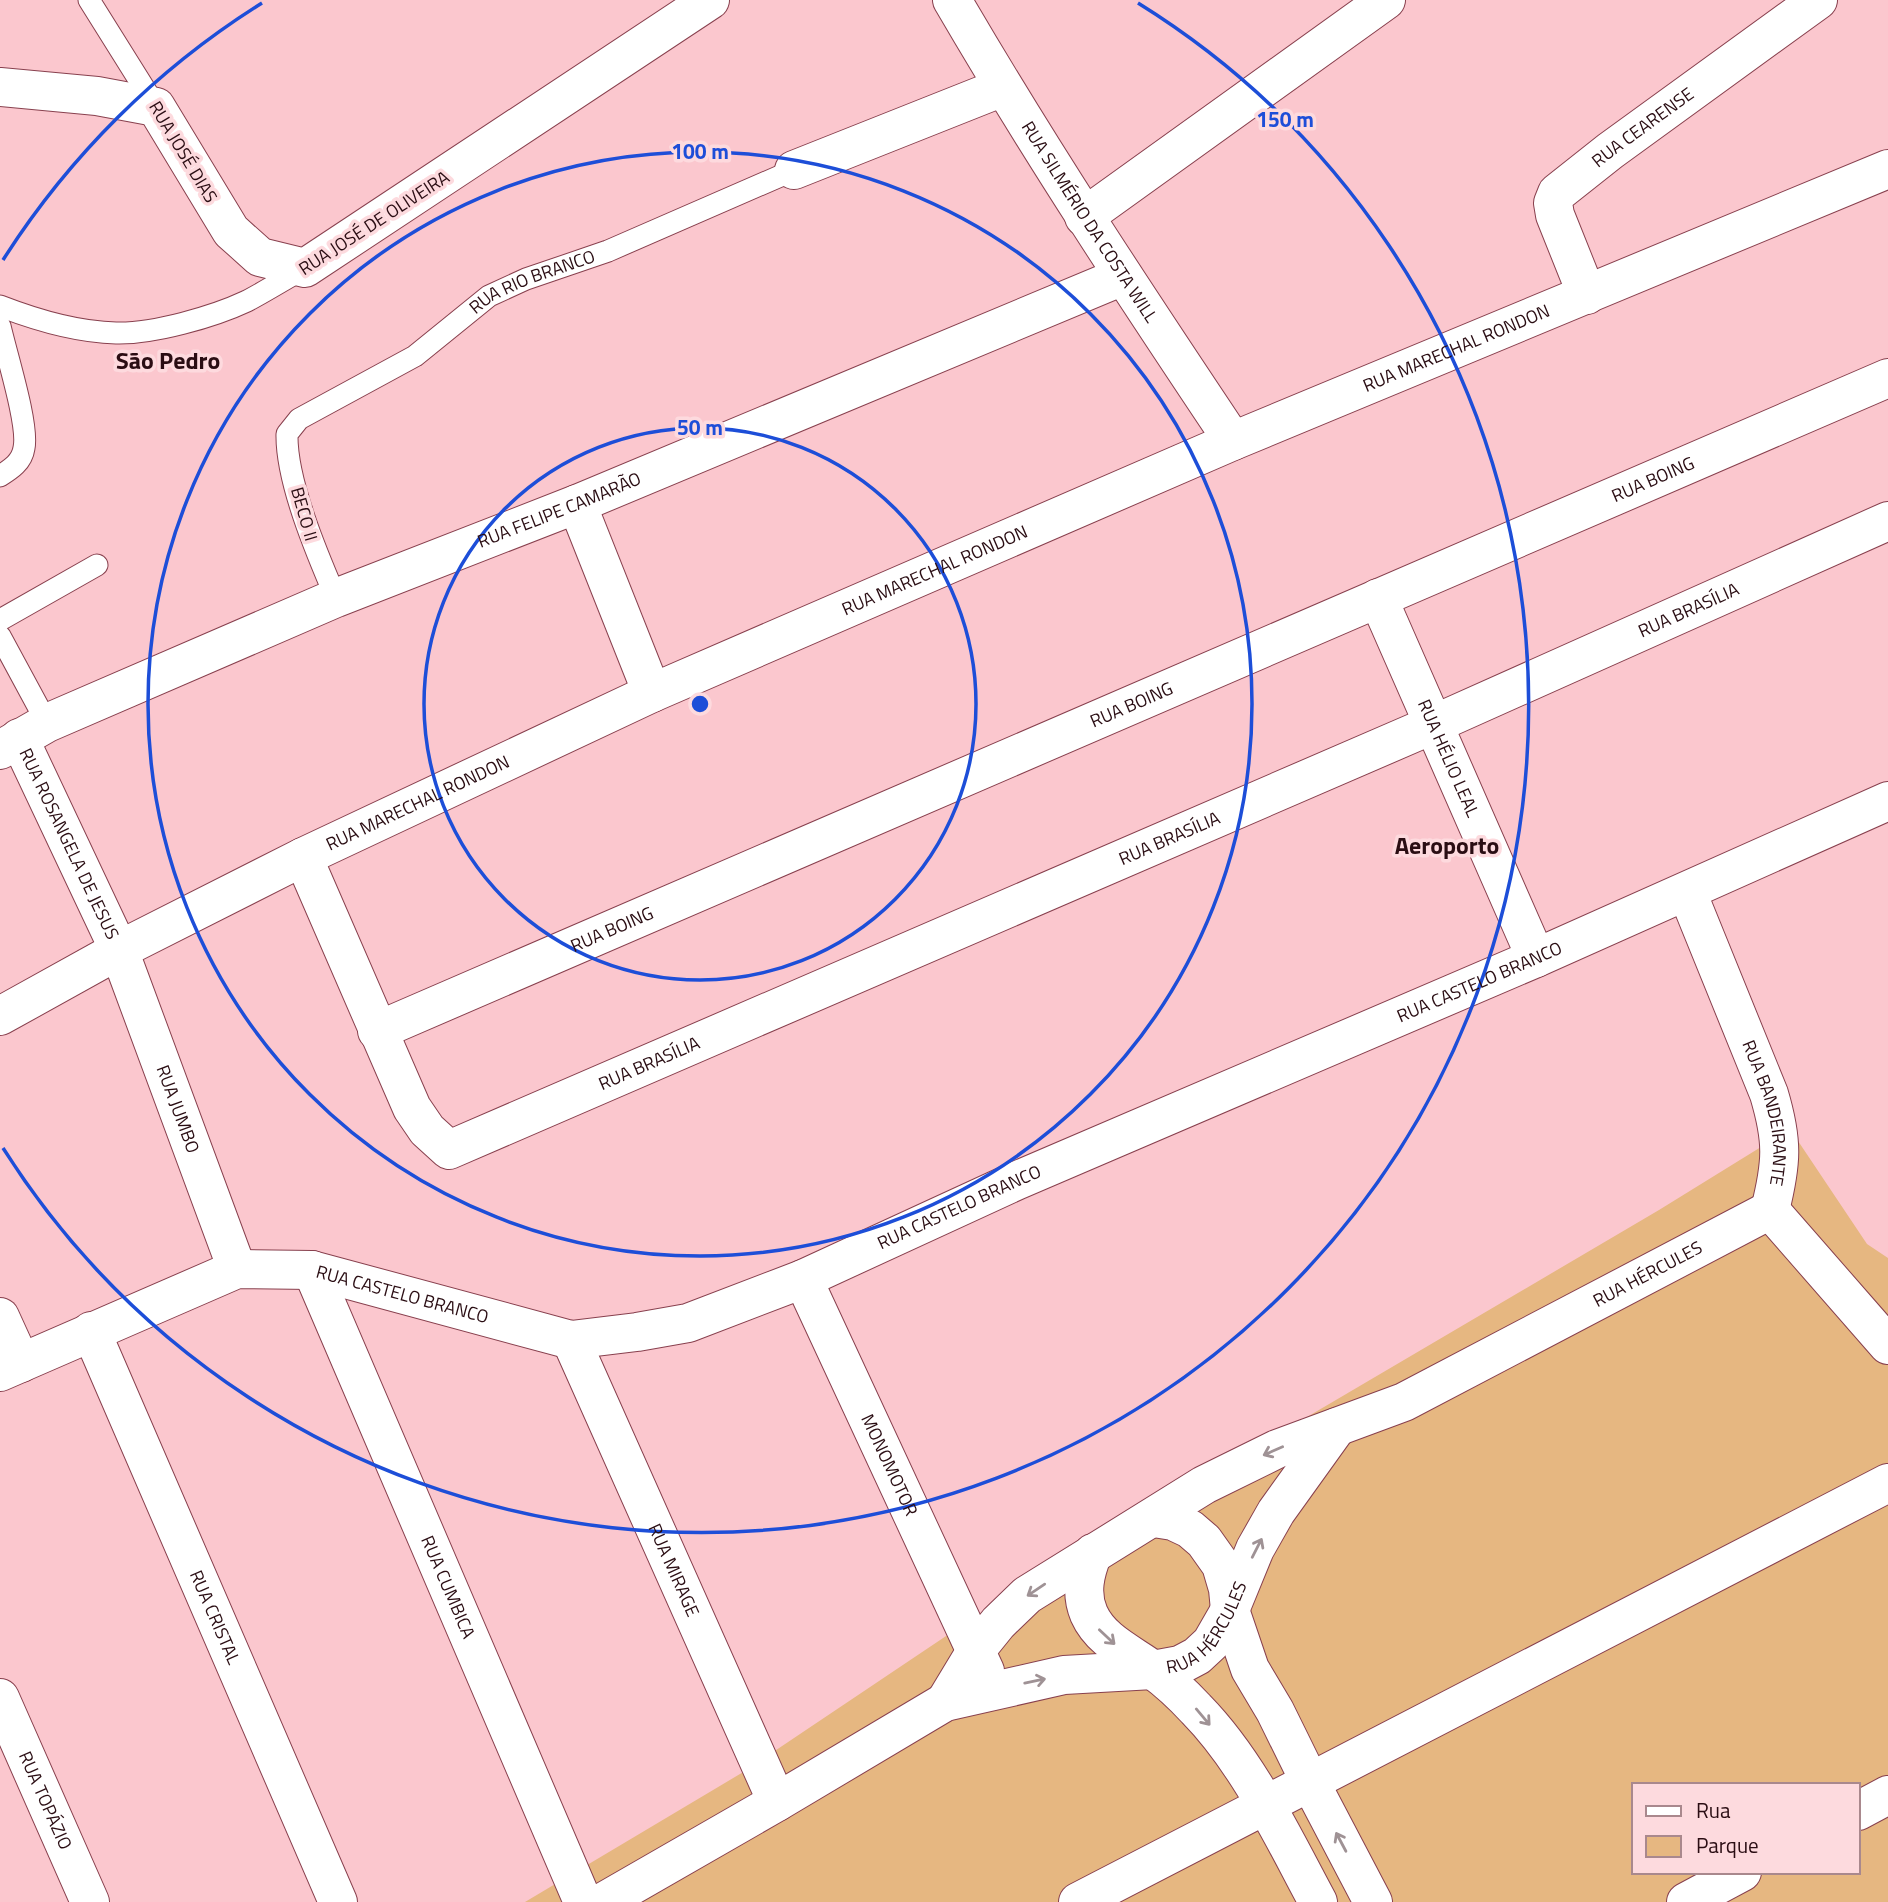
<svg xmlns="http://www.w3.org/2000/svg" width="1888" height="1902" font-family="'Titillium Web',sans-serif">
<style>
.green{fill:#e6b781;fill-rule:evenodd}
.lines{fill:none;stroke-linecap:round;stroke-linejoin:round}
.service-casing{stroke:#88404e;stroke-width:23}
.minor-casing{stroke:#88404e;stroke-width:40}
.tertiary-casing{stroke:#88404e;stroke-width:40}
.service{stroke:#fff;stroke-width:21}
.minor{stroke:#fff;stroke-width:38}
.tertiary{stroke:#fff;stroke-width:38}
.oneway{stroke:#9f9295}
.ring{fill:none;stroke:#1d4ed8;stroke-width:3.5}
.labels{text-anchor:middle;stroke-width:7;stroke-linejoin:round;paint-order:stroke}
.street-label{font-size:18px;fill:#2a0d13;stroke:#fddade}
.district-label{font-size:24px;font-weight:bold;fill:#2a0d13;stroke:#fddade}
.centre{fill:#1d4ed8;stroke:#fddade;stroke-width:3.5}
.ring-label{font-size:21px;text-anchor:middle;font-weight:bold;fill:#1d4ed8;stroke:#fddade;stroke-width:7;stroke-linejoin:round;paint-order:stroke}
</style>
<rect width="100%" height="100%" fill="#fbc7ce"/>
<!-- green -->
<path class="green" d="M1790,1129L1867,1244L1888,1258V1902H525L745,1771L1025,1583L1659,1210ZM1634,1785H1858V1872H1634Z"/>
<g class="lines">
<defs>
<g id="service">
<polyline points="89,0 156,107"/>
<path d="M0,306C36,320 76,332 116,333C153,334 213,317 247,301C266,291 285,279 303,269"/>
<path d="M0,326C6,353 29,425 24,448C22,462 11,469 0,476"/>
<path id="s1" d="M336,598C317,554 286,481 287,434L299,419L415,356L489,296L526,279L608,251L794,170"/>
<polyline points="0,620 97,565"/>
<polyline points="0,636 47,723"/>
</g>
<g id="minor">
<path id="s2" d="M952,0C1040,151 1136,296 1233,441"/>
<polyline points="0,87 97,96 156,107 231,231 260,257 305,268 710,0"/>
<polyline points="794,170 1003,87"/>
<polyline points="1084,217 1386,0"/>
<path id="s3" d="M1587,295L1555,215L1553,203L1557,193L1610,151L1818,0"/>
<polyline points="577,504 652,693"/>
<path id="s4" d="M1378,598L1536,958"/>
<path id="s5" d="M19,738L119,950L237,1269"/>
<path id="s6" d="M0,750L47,723L336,598L577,504L1123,276"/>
<path id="s7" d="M303,857L412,1108L427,1130L449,1150L1432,725L1888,521"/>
<path id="s8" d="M1687,892L1769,1094C1783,1141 1782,1162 1770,1210"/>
<path id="s9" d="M0,1016L119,950L303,857L652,693L1233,441L1888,169"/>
<path id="s10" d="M377,1031L1888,378"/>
<polyline points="1770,1210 1888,1345"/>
<path id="s11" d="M312,1270L583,1902"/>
<path id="s12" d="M803,1279L985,1671"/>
<polyline points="0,1317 21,1363"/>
<path id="s13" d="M91,1331L338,1902"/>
<path id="s14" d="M571,1340L777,1802"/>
<polyline points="1154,1518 1173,1521 1190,1529 1204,1541 1221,1565 1228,1589 1230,1610 1250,1669 1275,1711 1310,1782 1373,1902"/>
<path d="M1093,1553C1085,1573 1080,1593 1089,1614C1101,1641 1130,1653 1153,1670C1168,1681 1183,1695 1196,1709C1248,1762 1283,1837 1318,1902"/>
<path id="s15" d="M0,1698L90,1902"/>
<path id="s16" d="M945,1702L977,1649L998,1623L1027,1595L1204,1485L1277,1449L1404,1402L1770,1210"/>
<polyline points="1858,1811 1888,1795"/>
<path id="s17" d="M603,1902L777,1802L945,1702L1064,1675L1153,1670L1180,1665L1197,1656L1211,1643L1230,1610L1255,1549L1276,1512L1337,1427"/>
<polyline points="1078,1902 1888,1483"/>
<polyline points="1686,1902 1742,1872"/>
</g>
<g id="tertiary">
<path id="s18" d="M0,1372L237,1269L312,1270L571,1340L637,1332L688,1323L803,1279L1018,1180L1536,958L1888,801"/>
</g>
</defs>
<!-- service casing -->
<use href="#service" class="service-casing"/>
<!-- minor casing -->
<use href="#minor" class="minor-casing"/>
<!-- tertiary casing -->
<use href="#tertiary" class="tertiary-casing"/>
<!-- service -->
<use href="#service" class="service"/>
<!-- minor -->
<use href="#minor" class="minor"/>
<!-- tertiary -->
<use href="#tertiary" class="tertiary"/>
</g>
<!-- one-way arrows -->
<defs><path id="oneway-shaft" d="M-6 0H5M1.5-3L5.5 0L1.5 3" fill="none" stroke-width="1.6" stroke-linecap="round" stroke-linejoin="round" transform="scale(1.75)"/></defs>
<g class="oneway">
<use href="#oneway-shaft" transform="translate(1273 1451) rotate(156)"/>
<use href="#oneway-shaft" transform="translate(1257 1548) rotate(-63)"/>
<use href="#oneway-shaft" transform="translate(1036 1590) rotate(146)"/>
<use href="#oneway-shaft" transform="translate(1107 1637) rotate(43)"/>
<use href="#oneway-shaft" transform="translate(1035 1681) rotate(-12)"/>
<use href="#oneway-shaft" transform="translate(1203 1717) rotate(50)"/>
<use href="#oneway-shaft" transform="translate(1341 1842) rotate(-118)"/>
</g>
<!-- distance rings -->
<g class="ring">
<circle cx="700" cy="704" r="276"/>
<circle cx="700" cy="704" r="552"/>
<path d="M3 260A827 827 0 0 1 262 3M1138 3A827 827 0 1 1 3 1148"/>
</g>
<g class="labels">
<!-- street labels -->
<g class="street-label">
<text dy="6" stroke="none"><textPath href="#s3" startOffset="217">RUA CEARENSE</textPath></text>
<text transform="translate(183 152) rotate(59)" y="6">RUA JOSÉ DIAS</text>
<text dy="6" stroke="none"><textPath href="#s2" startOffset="261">RUA SILMÉRIO DA COSTA WILL</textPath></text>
<text transform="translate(374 223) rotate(-33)" y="6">RUA JOSÉ DE OLIVEIRA</text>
<text dy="6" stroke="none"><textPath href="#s1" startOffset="464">RUA RIO BRANCO</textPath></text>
<text dy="6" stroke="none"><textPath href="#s9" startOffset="1603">RUA MARECHAL RONDON</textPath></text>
<text dy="6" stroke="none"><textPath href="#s10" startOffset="1390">RUA BOING</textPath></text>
<text dy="6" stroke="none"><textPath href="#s6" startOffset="609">RUA FELIPE CAMARÃO</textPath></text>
<text transform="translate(304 514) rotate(74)" y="6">BECO II</text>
<text dy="6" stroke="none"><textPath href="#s9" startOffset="1036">RUA MARECHAL RONDON</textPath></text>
<text dy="6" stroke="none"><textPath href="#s7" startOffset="1682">RUA BRASÍLIA</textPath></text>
<text dy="6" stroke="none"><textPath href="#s10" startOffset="822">RUA BOING</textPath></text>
<text dy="6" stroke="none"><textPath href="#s4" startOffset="175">RUA HÉLIO LEAL</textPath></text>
<text dy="6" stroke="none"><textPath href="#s9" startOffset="469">RUA MARECHAL RONDON</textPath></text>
<text dy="6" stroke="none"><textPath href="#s7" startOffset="1115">RUA BRASÍLIA</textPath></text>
<text dy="6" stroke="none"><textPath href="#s5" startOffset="117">RUA ROSANGELA DE JESUS</textPath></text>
<text dy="6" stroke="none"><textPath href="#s10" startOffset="256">RUA BOING</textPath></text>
<text dy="6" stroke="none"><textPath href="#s18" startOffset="1582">RUA CASTELO BRANCO</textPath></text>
<text dy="6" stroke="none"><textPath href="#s7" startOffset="548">RUA BRASÍLIA</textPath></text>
<text dy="6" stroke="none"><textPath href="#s5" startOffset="404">RUA JUMBO</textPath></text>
<text dy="6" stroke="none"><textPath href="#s8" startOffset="236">RUA BANDEIRANTE</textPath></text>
<text dy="6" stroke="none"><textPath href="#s18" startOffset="1015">RUA CASTELO BRANCO</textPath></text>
<text dy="6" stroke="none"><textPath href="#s16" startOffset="836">RUA HÉRCULES</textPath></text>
<text dy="6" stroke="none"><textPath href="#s18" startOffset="427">RUA CASTELO BRANCO</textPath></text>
<text dy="6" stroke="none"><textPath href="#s12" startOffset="205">MONOMOTOR</textPath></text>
<text dy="6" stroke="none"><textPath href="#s14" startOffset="252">RUA MIRAGE</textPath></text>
<text dy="6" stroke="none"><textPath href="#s11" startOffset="345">RUA CUMBICA</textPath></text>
<text dy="6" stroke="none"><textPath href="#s13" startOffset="312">RUA CRISTAL</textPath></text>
<text dy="6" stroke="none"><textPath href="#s17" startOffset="681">RUA HÉRCULES</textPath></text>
<text dy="6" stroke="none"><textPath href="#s15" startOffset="112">RUA TOPÁZIO</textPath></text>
</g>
<!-- district labels -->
<g class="district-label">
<text x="168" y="369">São Pedro</text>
<text x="1447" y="854">Aeroporto</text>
</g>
</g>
<circle cx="700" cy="704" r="10" class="centre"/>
<g class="ring-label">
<text x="1285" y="127">150 m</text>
<text x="700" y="159">100 m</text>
<text x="700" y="435">50 m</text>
</g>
<!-- legend -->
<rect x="1632" y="1783" width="228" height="91" fill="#fddade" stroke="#a9888d" stroke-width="2"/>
<rect x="1646" y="1806" width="35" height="10" fill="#ffffff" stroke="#a9888d" stroke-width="2"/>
<text x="1696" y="1818" font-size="21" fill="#2a0d13">Rua</text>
<rect x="1646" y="1836" width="35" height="21" fill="#e6b781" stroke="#a9888d" stroke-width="2"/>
<text x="1696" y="1853" font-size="21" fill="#2a0d13">Parque</text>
</svg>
